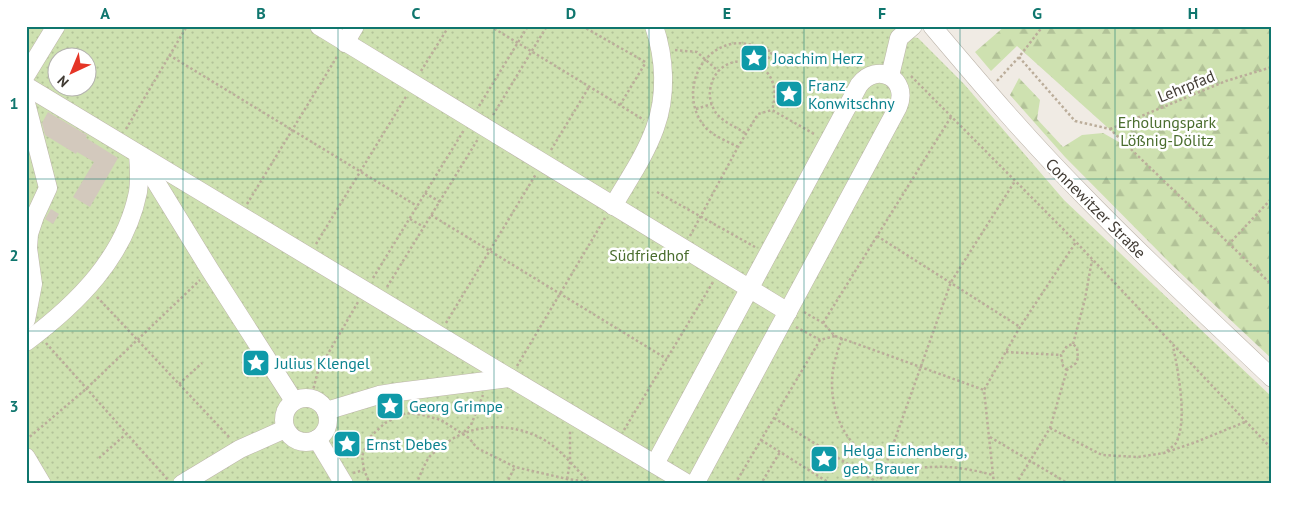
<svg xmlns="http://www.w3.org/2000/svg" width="1298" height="510" font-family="'PT Sans',sans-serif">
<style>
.green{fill:url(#green-dots);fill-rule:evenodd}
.forest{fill:url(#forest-firs)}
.building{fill:#d3c9bd}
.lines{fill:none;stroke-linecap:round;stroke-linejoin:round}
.minor-casing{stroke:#bdb5ab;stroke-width:19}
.path{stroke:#bbad9a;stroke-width:2.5;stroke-dasharray:2.5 2.5;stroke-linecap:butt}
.minor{stroke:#fff;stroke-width:18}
.grid{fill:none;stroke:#0f766e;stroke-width:1;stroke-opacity:0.55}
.labels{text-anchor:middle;stroke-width:5;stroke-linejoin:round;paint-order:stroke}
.culture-label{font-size:16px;fill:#0d838f;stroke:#fff;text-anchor:start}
.street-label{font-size:16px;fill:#413b34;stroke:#fff}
.park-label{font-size:16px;fill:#4a6d2e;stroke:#fff}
.neatline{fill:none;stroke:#0f766e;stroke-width:2}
.grid-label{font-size:16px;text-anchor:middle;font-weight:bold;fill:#0f766e}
</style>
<defs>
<pattern id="green-dots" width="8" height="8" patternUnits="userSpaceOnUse" patternTransform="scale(1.25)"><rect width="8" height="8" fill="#cee1b0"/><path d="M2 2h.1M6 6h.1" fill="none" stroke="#b2c298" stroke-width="1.8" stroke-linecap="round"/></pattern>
<pattern id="forest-firs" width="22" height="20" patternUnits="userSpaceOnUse" patternTransform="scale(1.25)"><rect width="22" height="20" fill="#cee1b0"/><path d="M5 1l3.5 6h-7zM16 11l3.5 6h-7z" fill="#b2c298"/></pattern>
</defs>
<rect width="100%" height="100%" fill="#f0ebe4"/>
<!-- green -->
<path class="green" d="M26,26H902L911,37L918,38L964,84L1064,200L1272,397V484H26ZM58,58H88V88H58Z"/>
<!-- forest -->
<polygon class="forest" points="1005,26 1272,26 1272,359 1172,265 1065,157 1010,95 1019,78 1040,100 1037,119 1063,147 1082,135 1103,133 1126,146 1127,145 1017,46 991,71 975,52"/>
<!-- building -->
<g class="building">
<polygon points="48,112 87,135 86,138 118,158 90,207 73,197 94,162 77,152 76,154 45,135 42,123"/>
<polygon points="51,209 59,214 53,224 45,219"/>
</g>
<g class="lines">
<defs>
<g id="minor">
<polyline points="319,26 788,312"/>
<path d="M932,26C981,84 1030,142 1084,196C1145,259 1209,318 1272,378"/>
<polyline points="345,43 355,26"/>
<polyline points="26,75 56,26"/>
<polyline points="890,76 899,38 913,26"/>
<polyline points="26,86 510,378 688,484"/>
<polyline points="26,103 48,188 35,216 29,234 28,248 33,284 26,320"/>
<polyline points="140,156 210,270 294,401"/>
<path d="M613,206C628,180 645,156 655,128C667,96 665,58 654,26"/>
<path d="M26,342C77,304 125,257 138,192C140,179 139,166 138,154"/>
<circle cx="306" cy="420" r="22"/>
<polyline points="326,411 379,395 398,392 510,378"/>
<polyline points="317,439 344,484"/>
<polyline points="26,457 42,484"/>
<path d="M655,464L859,85C877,61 910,79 898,107L695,484"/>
<polyline points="182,484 240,449 285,429"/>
</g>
</defs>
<!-- minor casing -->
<use href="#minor" class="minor-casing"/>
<!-- path -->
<g class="path">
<polyline points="490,26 644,120"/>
<polyline points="582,26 647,63"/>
<polyline points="675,50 697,52 718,71"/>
<polyline points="169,55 417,206"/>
<polyline points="1019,57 1075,121 1110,129 1272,285"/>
<polyline points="751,62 753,46"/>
<polyline points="421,71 449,26"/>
<polyline points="911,76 1076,242 1272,449"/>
<polyline points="997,81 1019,57 1043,26"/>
<polyline points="620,105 646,62"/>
<polyline points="479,106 528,26"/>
<polyline points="696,109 712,104"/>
<polyline points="493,115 547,26"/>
<polyline points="126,129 187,26"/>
<polyline points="1110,129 1226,81 1272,67"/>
<path d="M745,133C736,127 723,122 716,113C712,107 709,98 710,91C715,44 789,54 772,110"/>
<path d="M738,147C727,141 713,136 705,127C681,99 695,52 731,44C744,41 761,47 772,52L763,68"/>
<polyline points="551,150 589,87"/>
<polyline points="657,192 755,247"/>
<polyline points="425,193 440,202"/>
<polyline points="247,204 338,55"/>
<polyline points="431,215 667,359"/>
<polyline points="410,219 424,227"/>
<polyline points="690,236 738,147 758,114 772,110 816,135"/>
<polyline points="877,236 1020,327"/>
<polyline points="316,244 407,95"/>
<polyline points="1228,245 1272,198"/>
<polyline points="373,278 464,130"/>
<polyline points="387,287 478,139"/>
<polyline points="97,297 230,438"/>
<polyline points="446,323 536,174"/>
<polyline points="823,323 951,117"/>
<polyline points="796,327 820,340 835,336 823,323 804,312"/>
<polyline points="835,336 984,390"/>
<path d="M842,338C837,353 832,367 832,383C832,425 855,460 898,467C914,469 932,466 948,467C963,468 978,471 993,475"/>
<polyline points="46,343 169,481"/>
<polyline points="1073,344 1085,299 1092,260"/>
<polyline points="1006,352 1061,355"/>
<polyline points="517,366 605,218"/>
<polyline points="179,384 202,363"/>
<polyline points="311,398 318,371 358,302"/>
<polyline points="774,418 880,484"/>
<polyline points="1050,428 1102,455 1138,457 1164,453 1196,442 1245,422"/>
<polyline points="624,430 713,282"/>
<polyline points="464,432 471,425 483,395"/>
<polyline points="990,437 1069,484"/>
<polyline points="26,440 86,389 200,280"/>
<polyline points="761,440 831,484"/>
<path d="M1167,451C1170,448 1174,446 1176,443C1188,420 1178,371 1173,346"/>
<polyline points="99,458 126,434"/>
<polyline points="364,470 362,456 370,437 385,423 406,413 423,415 441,420 469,438 477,448 515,467 567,479 605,484"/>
<polyline points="353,473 364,470 370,484"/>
<polyline points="567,479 570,463 570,431"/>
<path d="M416,484C420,476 423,467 428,459C430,455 435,452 439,449C468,422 513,421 546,441C562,451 575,468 588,481"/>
<polyline points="506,484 515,467"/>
<polyline points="735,484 820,340"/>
<polyline points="765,484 762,482 780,452"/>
<polyline points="879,484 951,282 1015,181"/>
<polyline points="896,484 897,484"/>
<polyline points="994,484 984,390 1020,327 1076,242"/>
<polyline points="1016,484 1050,428 1067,370 1076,363 1078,358 1077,348 1073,344 1067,346 1061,355 1063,366 1067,370"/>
</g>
<!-- minor -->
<use href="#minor" class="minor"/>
</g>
<!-- grid -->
<path class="grid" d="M183,26V484M338,26V484M494,26V484M649,26V484M804,26V484M960,26V484M1115,26V484M26,179H1272M26,331H1272"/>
<!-- icons -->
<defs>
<symbol id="sight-square" viewBox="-11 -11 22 22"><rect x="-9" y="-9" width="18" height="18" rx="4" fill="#0f9aa8" stroke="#fff"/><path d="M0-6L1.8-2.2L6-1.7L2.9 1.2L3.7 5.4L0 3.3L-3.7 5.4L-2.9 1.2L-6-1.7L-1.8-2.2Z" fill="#fff"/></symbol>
</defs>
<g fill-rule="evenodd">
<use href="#sight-square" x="738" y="42" width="32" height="32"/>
<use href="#sight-square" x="773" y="78" width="32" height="32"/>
<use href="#sight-square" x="240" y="347" width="32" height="32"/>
<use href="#sight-square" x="374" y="390" width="32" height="32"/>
<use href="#sight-square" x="331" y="428" width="32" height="32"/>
<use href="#sight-square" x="808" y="443" width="32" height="32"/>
</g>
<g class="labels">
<!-- culture labels -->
<g class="culture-label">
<text x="773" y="64">Joachim Herz</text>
<text x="808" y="91">Franz<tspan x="808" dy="18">Konwitschny</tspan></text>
<text x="275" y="369">Julius Klengel</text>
<text x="409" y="412">Georg Grimpe</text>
<text x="366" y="450">Ernst Debes</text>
<text x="843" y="456">Helga Eichenberg,<tspan x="843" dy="18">geb. Brauer</tspan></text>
</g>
<!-- street labels -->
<g class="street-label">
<text transform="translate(1186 86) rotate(-22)" y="6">Lehrpfad</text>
<text transform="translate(1096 208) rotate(45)" y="6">Connewitzer Straße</text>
</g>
<!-- park labels -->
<g class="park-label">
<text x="1167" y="128">Erholungspark<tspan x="1167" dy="18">Lößnig-Dölitz</tspan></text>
<text x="649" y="261">Südfriedhof</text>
</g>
</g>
<!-- border -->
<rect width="1298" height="510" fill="none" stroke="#ffffff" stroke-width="55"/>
<!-- north arrow -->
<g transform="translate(72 72) rotate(224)"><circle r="24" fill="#ffffff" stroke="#b3b1ae"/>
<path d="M0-4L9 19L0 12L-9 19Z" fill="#e53526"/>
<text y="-8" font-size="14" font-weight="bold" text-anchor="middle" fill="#413b34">N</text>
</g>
<rect x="28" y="28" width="1242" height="454" class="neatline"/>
<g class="grid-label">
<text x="105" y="19">A</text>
<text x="261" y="19">B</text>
<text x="416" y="19">C</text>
<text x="571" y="19">D</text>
<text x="727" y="19">E</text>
<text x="882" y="19">F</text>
<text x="1037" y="19">G</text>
<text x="1193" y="19">H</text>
<text x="14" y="109">1</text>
<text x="14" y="261">2</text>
<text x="14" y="412">3</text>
</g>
</svg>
